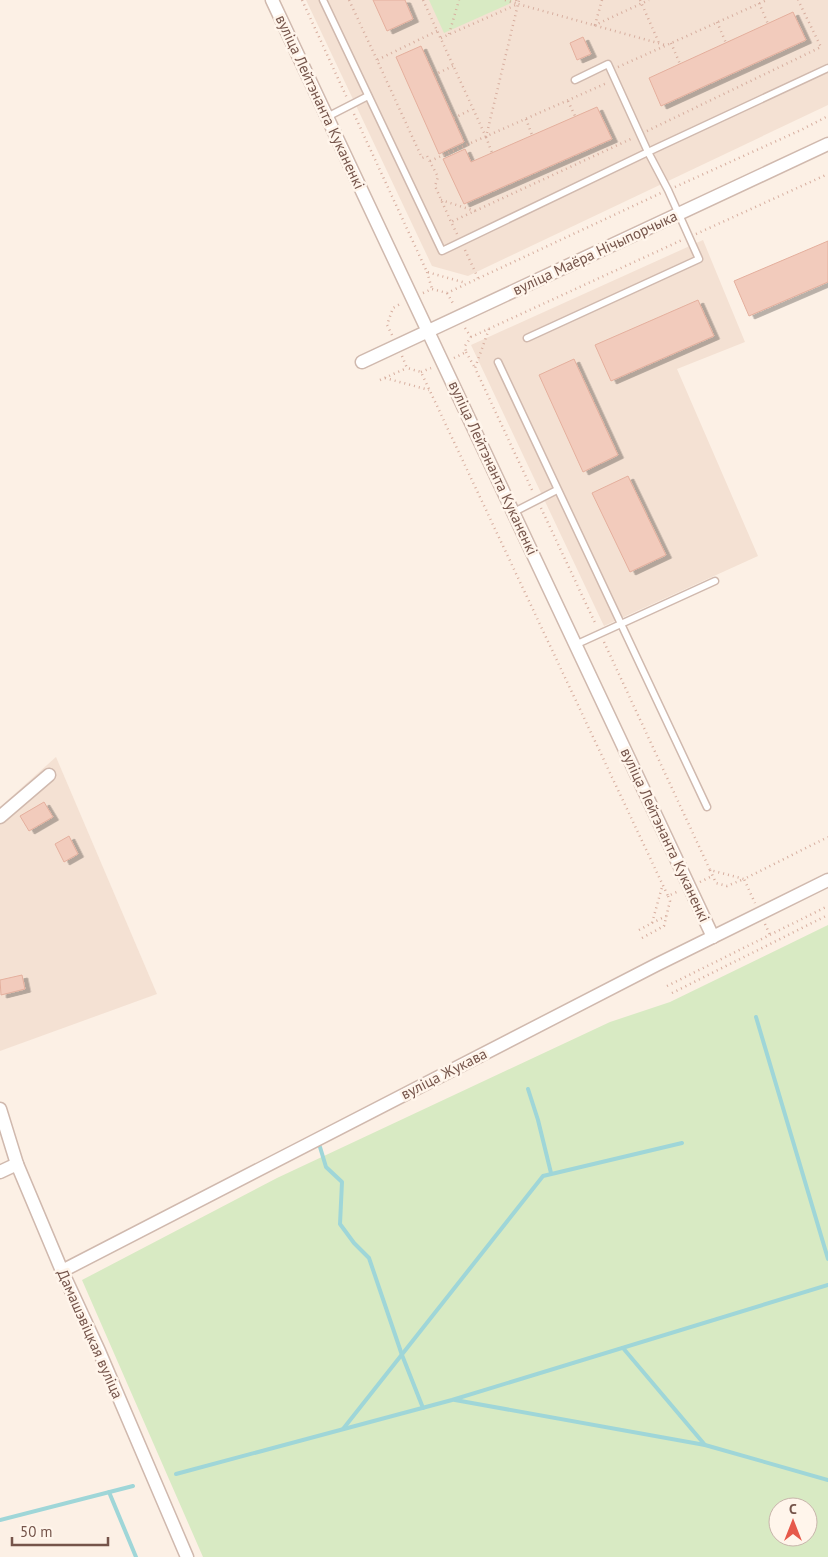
<svg xmlns="http://www.w3.org/2000/svg" width="828" height="1557" font-family="'PT Sans',sans-serif">
<style>
.residential{fill:#f4e1d3}
.green{fill:#d8eac3;fill-rule:evenodd}
.lines{fill:none;stroke-linecap:round;stroke-linejoin:round}
.stream{stroke:#9fd6d8;stroke-width:4}
.building{fill:#f2cbbc;stroke:#e4af9d;filter:url(#shadow)}
.service-casing{stroke:#d0b9ae;stroke-width:9}
.minor-casing{stroke:#d0b9ae;stroke-width:15}
.path{stroke:#d7ae9f;stroke-width:2.5;stroke-dasharray:1 4;stroke-linecap:butt}
.service{stroke:#fff;stroke-width:6}
.minor{stroke:#fff;stroke-width:12}
.labels{text-anchor:middle;stroke-width:5;stroke-linejoin:round;paint-order:stroke}
.street-label{font-size:15px;fill:#75544a;stroke:#fff5eb}
</style>
<defs>
<filter id="shadow"><feDropShadow dx="5.5" dy="3" stdDeviation="0" flood-color="#0004"/></filter>
</defs>
<rect width="100%" height="100%" fill="#fcf0e5"/>
<!-- residential -->
<g class="residential">
<polygon points="306,0 828,0 828,105 468,276 432,266"/>
<polygon points="703,240 745,342 677,369 758,556 604,626 471,345"/>
<polygon points="56,757 157,994 0,1051 0,807"/>
</g>
<!-- green -->
<g class="green">
<polygon points="429,0 512,0 511,3 444,33"/>
<path d="M828,925V1557H203L82,1280L277,1178L610,1022L670,1002ZM778,1507H808V1537H778Z"/>
</g>
<g class="lines">
<!-- stream -->
<g class="stream">
<polyline points="756,1017 828,1259"/>
<polyline points="528,1089 538,1120 551,1173"/>
<polyline points="320,1147 326,1167 342,1182 340,1224 354,1243 369,1258 402,1355 423,1408"/>
<polyline points="623,1348 705,1445"/>
<polyline points="455,1400 705,1445 828,1480"/>
<polyline points="343,1429 543,1176 682,1143"/>
<polyline points="176,1474 452,1400 828,1285"/>
<polyline points="109,1492 136,1557"/>
<polyline points="0,1520 133,1486"/>
</g>
</g>
<!-- building -->
<g class="building">
<polygon points="373,0 405,0 413,19 387,31"/>
<polygon points="793,12 806,40 661,106 649,78"/>
<polygon points="583,37 591,54 577,60 570,43"/>
<polygon points="421,46 464,142 439,154 396,57"/>
<polygon points="597,107 612,139 464,204 443,159 465,149 471,162"/>
<polygon points="828,241 828,282 749,316 734,281"/>
<polygon points="698,300 714,336 611,381 595,345"/>
<polygon points="574,359 618,455 583,472 539,375"/>
<polygon points="628,476 666,555 630,572 592,493"/>
<polygon points="44,802 53,817 29,831 20,816"/>
<polygon points="69,836 78,854 64,862 55,844"/>
<polygon points="22,975 25,989 1,995 0,980"/>
</g>
<g class="lines">
<defs>
<g id="service">
<polyline points="323,0 442,251 648,152 608,64 575,80"/>
<polyline points="327,117 368,96"/>
<polyline points="527,338 699,259 668,190 648,152 828,68"/>
<polyline points="498,362 707,807"/>
<polyline points="514,512 557,490"/>
<polyline points="575,645 715,581"/>
</g>
<g id="minor">
<polyline points="272,0 713,937"/>
<polyline points="362,362 828,144"/>
<polyline points="0,817 49,775"/>
<polyline points="0,1109 17,1164 62,1271 99,1351 187,1557"/>
<polyline points="0,1172 17,1164"/>
<polyline points="62,1271 656,965 828,880"/>
</g>
</defs>
<!-- service casing -->
<use href="#service" class="service-casing"/>
<!-- minor casing -->
<use href="#minor" class="minor-casing"/>
<!-- path -->
<g class="path">
<polyline points="302,0 347,98"/>
<polyline points="349,0 377,60"/>
<polyline points="423,0 486,137 519,0"/>
<polyline points="505,0 518,4"/>
<polyline points="516,0 518,4 665,45"/>
<polyline points="602,0 595,25 649,0"/>
<polyline points="640,0 659,43"/>
<polyline points="759,3 768,24"/>
<polyline points="717,22 726,43"/>
<polyline points="437,31 377,60 422,158 427,156 438,177 435,186 451,222"/>
<polyline points="449,34 459,0"/>
<polyline points="441,38 518,4"/>
<polyline points="671,43 680,64"/>
<polyline points="618,67 767,0"/>
<polyline points="434,75 453,66"/>
<polyline points="568,101 575,116"/>
<polyline points="354,114 427,272 466,283"/>
<polyline points="454,118 472,109"/>
<polyline points="526,119 532,135"/>
<polyline points="647,131 821,47 798,0"/>
<polyline points="486,137 492,153"/>
<polyline points="430,161 607,83"/>
<polyline points="675,187 803,129 828,116"/>
<polyline points="441,200 475,211"/>
<polyline points="457,234 451,222 633,138"/>
<polyline points="696,234 828,174"/>
<polyline points="465,250 478,278"/>
<polyline points="427,272 432,289"/>
<polyline points="423,293 432,289 447,293 661,193"/>
<polyline points="447,293 454,305"/>
<polyline points="465,328 471,337"/>
<polyline points="489,329 475,368 533,492"/>
<polyline points="392,335 387,325 393,308 402,303"/>
<polyline points="466,352 475,368"/>
<polyline points="402,356 407,368 421,372 668,896 679,891"/>
<polyline points="454,358 466,352 465,346 471,337 682,240"/>
<polyline points="421,372 431,368"/>
<polyline points="385,378 429,390"/>
<polyline points="380,380 407,368"/>
<polyline points="541,508 596,625"/>
<polyline points="604,642 710,870 744,879 828,837"/>
<polyline points="710,870 716,883 727,886 744,879 755,903"/>
<polyline points="700,882 712,876"/>
<polyline points="652,923 666,916"/>
<polyline points="765,924 770,935"/>
<polyline points="639,930 652,923 662,887"/>
<polyline points="642,938 664,926 670,901 668,896"/>
<polyline points="667,986 828,906"/>
<polyline points="672,993 828,915"/>
</g>
<!-- service -->
<use href="#service" class="service"/>
<!-- minor -->
<use href="#minor" class="minor"/>
</g>
<g class="labels">
<!-- street labels -->
<g class="street-label">
<text transform="translate(320 102) rotate(65)" y="5">вуліца Лейтэнанта Куканенкі</text>
<text transform="translate(595 253) rotate(-25)" y="5">вуліца Маёра Нічыпорчыка</text>
<text transform="translate(493 468) rotate(65)" y="5">вуліца Лейтэнанта Куканенкі</text>
<text transform="translate(665 835) rotate(65)" y="5">вуліца Лейтэнанта Куканенкі</text>
<text transform="translate(444 1074) rotate(-27)" y="5">вуліца Жукава</text>
<text transform="translate(90 1334) rotate(66)" y="5">Дамашэвіцкая вуліца</text>
</g>
</g>
<!-- north arrow -->
<g transform="translate(793 1522)"><circle r="24" fill="#fff5eb" stroke="#c8b5ab"/>
<path d="M0-4L9 19L0 12L-9 19Z" fill="#e6594a"/>
<text y="-8" font-size="14" font-weight="bold" text-anchor="middle" fill="#75544a">С</text>
</g>
<!-- scale -->
<path d="M12 1537v8h96v-8" fill="none" stroke="#75544a" stroke-width="2.5"/>
<text x="20" y="1537" font-size="15" fill="#75544a" stroke="#fff5eb" stroke-width="4" paint-order="stroke">50 m</text>
</svg>
